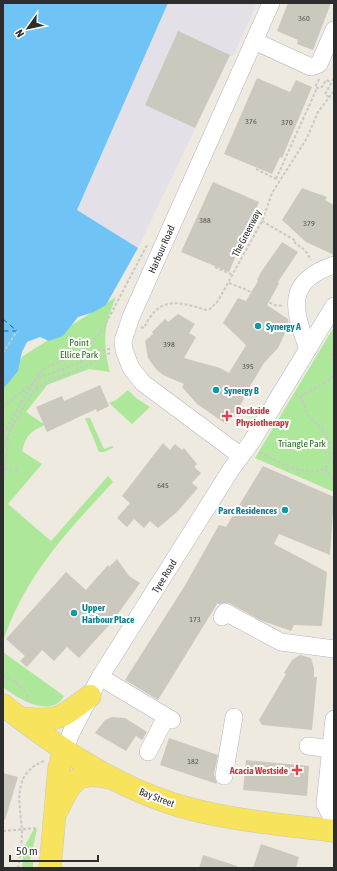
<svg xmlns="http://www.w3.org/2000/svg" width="337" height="871" font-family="'Asap Condensed',sans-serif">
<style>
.industrial{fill:#e3e0e8}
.green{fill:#ade89a}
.water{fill:#6fc4f5}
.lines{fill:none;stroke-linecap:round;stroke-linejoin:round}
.ferry{stroke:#0760a8;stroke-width:1;stroke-dasharray:5 4;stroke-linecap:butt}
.building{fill:#cbc8be}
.minor-casing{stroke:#b3b4c1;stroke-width:18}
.major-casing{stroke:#c8c8c8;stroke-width:23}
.path{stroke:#c8c8c8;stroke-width:2;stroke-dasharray:3 2;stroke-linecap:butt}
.minor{stroke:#fff;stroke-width:17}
.major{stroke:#f8e35c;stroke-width:22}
.culture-dot{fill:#0f9aa8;stroke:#fff;stroke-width:1.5}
.health-dot{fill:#e0444e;stroke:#fff;stroke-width:1.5}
.labels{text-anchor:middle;stroke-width:4;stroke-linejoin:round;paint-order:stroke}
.number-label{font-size:8px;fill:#545451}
.street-label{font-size:10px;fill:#2d2d2d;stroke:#fff}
.culture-label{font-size:10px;font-weight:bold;fill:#0d838f;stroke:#fff;text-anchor:start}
.park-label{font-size:10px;fill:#217117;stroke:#fff}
.health-label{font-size:10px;font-weight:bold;fill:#be3a42;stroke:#fff;text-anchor:start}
</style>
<rect width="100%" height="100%" fill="#efeae0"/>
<!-- industrial -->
<polygon class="industrial" points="168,3 257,3 233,56 230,56 138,248 77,211"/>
<!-- green -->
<g class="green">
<path d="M116,297C104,326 102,341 110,372L89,369L47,385L26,412L45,425C29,432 27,435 22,451L42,464L8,504L51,541L108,476L113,482C66,533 27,573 3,641V386L23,356Z"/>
<polygon points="334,327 334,492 255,458"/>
<polygon points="128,390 136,398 150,407 132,424 109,403 116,400"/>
<polygon points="90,418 104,449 112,446 114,447 104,452 99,452 85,418"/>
<path d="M3,652L64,696C51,719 18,699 3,687Z"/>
<polygon points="34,829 37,829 30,861 33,862 33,868 22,868 24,847"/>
</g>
<!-- water -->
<polygon class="water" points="3,3 168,3 77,210 138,248 106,305 94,312 78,317 63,336 49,341 40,337 27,342 22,352 18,371 3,389"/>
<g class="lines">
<!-- ferry -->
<polyline class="ferry" points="3,319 17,331 3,331"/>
</g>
<!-- building -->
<g class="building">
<polygon points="288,3 331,3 313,50 297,44 298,40 277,31"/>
<polygon points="178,31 230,55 195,128 145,105"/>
<polygon points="257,78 290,92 296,80 312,87 282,158 280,157 272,174 224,154"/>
<polygon points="213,182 259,202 229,272 181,252"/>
<polygon points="302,188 327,197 325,200 334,205 334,255 306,242 282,220"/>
<polygon points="282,242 298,252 278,282 279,283 275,291 267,305 288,319 289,325 278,348 264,363 250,386 236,414 226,424 197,404 182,387 184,384 163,375 156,369 148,358 145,341 153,334 152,332 165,319 168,322 178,314 195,324 189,333 196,337 184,358 220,368 229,373 246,345 223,323 238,298 246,301 258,281 257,280 261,272"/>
<polygon points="100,385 109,406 97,412 96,409 47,432 36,407 62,396 64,401"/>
<polygon points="163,443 170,450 175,444 182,450 184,448 197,464 194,467 201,473 192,483 198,488 177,512 158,528 150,521 144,528 134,519 127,527 117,518 130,503 122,496"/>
<polygon points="263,466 334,497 330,555 279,534 274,544 327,572 322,626 294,625 291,631 260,620 229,603 217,604 158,700 125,680 184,587 219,525 226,527"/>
<polygon points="117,559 129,576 140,583 112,622 79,658 67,647 54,661 42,650 27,667 20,661 25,656 6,639 66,572 86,590 108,565 109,567"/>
<polygon points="300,655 311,658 314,668 314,677 317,677 312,730 262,725 259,720 286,674 284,673 292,660"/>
<polygon points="112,717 125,718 147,732 142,740 136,736 126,751 95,733 105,720"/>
<polygon points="169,738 218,755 214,774 217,784 160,765"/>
<polygon points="246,760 309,766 307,796 243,790"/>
<polygon points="3,773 18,777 5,820 3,819"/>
<polygon points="261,844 299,857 296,868 253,868"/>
<polygon points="203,855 237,866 237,868 199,868"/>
</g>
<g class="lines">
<defs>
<g id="minor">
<polyline points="254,41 311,67 319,64 334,30"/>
<path d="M308,349C293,309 285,281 334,265"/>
<polyline points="241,456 143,383 131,368 124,350 123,341 131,317 271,3"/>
<polyline points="222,617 225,612 281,642 334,649"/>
<polyline points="100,677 172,720"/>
<polyline points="334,719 325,804 334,822"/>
<polyline points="308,746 331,749"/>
<polyline points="64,751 71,733 100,677 232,468 252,441 334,306"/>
<polyline points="148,752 166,717"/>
<polyline points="224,776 234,717"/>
</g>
<g id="major">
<path d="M3,705C54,745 107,782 170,803C222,820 280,824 334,831"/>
<path d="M20,718C60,722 59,719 90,696"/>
<path d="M58,809C71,781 77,770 110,778"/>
<polyline points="50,868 59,768 64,751"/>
</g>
</defs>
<!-- minor casing -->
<use href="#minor" class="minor-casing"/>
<!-- major casing -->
<use href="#major" class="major-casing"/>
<!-- path -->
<g class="path">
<polyline points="319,79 315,87 318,88 322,87 326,80 331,82"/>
<polyline points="329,97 325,94 334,78"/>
<polyline points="256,169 276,179"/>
<polyline points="276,179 317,88"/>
<polyline points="262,221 296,241 295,243 305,250 311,260"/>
<polyline points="215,267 233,275"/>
<polyline points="229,283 247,290 274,305 284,306"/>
<path d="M141,327L144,328C159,296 177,301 206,310L210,309L218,301L262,221L272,193L307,138L318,112L334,91"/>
<polyline points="334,349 331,354 334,367"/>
<polyline points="3,353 17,331"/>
<path d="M34,381C48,373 61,370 75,364C87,359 96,349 110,349"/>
<polyline points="32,382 37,388"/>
<polyline points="301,396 329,380 334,372"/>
<polyline points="3,407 31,384"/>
<path d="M3,433L40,372C46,366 52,365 59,362C77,354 92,344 103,329L147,245"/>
<polyline points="3,433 8,442"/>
<polyline points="320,443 330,447"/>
<path d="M260,452C280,463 302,476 325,469C334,457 331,439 321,428C317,424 312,420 308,415C304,408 304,398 296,394"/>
<polyline points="5,468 19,472"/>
<polyline points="325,469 334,480"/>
<polyline points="3,481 9,432 32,393 50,380 73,372 110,353"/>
<path d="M3,676C14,680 30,690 27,703"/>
<polyline points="3,831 38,828"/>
<path d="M18,868C20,856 22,843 22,831C20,803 11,774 44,761"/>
</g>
<!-- minor -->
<use href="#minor" class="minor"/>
<!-- major -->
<use href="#major" class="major"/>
</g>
<!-- markers -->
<g class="culture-dot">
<circle cx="258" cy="326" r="4"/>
<circle cx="216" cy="390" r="4"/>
<circle cx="285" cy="510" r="4"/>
<circle cx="74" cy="613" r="4"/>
</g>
<g class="health-dot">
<path d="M225 410h4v4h4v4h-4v4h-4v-4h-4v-4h4z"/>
<path d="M295 764h4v4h4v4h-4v4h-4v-4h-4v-4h4z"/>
</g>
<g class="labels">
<!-- number labels -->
<g class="number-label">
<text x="304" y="21">360</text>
<text x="251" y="124">376</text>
<text x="287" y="125">370</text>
<text x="205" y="223">388</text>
<text x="309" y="226">379</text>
<text x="169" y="347">398</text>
<text x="248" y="369">395</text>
<text x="163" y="488">645</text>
<text x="195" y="622">173</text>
<text x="193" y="764">182</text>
</g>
<!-- street labels -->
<g class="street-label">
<text transform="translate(246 233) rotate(-63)" y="4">The Greenway</text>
<text transform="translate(161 249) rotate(-66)" y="4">Harbour Road</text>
<text transform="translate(164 576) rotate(-58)" y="4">Tyee Road</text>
<text transform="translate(157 797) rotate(21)" y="4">Bay Street</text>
</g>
<!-- culture labels -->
<g class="culture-label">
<text x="266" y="330">Synergy A</text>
<text x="224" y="394">Synergy B</text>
<text x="277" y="514" text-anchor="end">Parc Residences</text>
<text x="82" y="611">Upper<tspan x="82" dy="12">Harbour Place</tspan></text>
</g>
<!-- park labels -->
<g class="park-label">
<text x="79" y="346">Point<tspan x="79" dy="12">Ellice Park</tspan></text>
<text x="302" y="447">Triangle Park</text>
</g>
<!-- health labels -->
<g class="health-label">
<text x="236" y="414">Dockside<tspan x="236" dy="12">Physiotherapy</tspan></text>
<text x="288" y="774" text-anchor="end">Acacia Westside</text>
</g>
</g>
<!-- border -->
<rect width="337" height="871" fill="none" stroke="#2d2d2d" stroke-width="8"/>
<!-- north arrow -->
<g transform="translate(28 28) rotate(237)" stroke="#ffffff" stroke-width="3" paint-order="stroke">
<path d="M0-3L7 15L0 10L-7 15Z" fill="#2d2d2d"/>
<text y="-6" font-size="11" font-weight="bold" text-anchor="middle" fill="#2d2d2d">N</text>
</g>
<!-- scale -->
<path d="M10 855v6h88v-6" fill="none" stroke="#2d2d2d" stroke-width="2"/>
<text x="16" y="855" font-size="12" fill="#2d2d2d" stroke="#ffffff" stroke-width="3" paint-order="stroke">50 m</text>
</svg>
